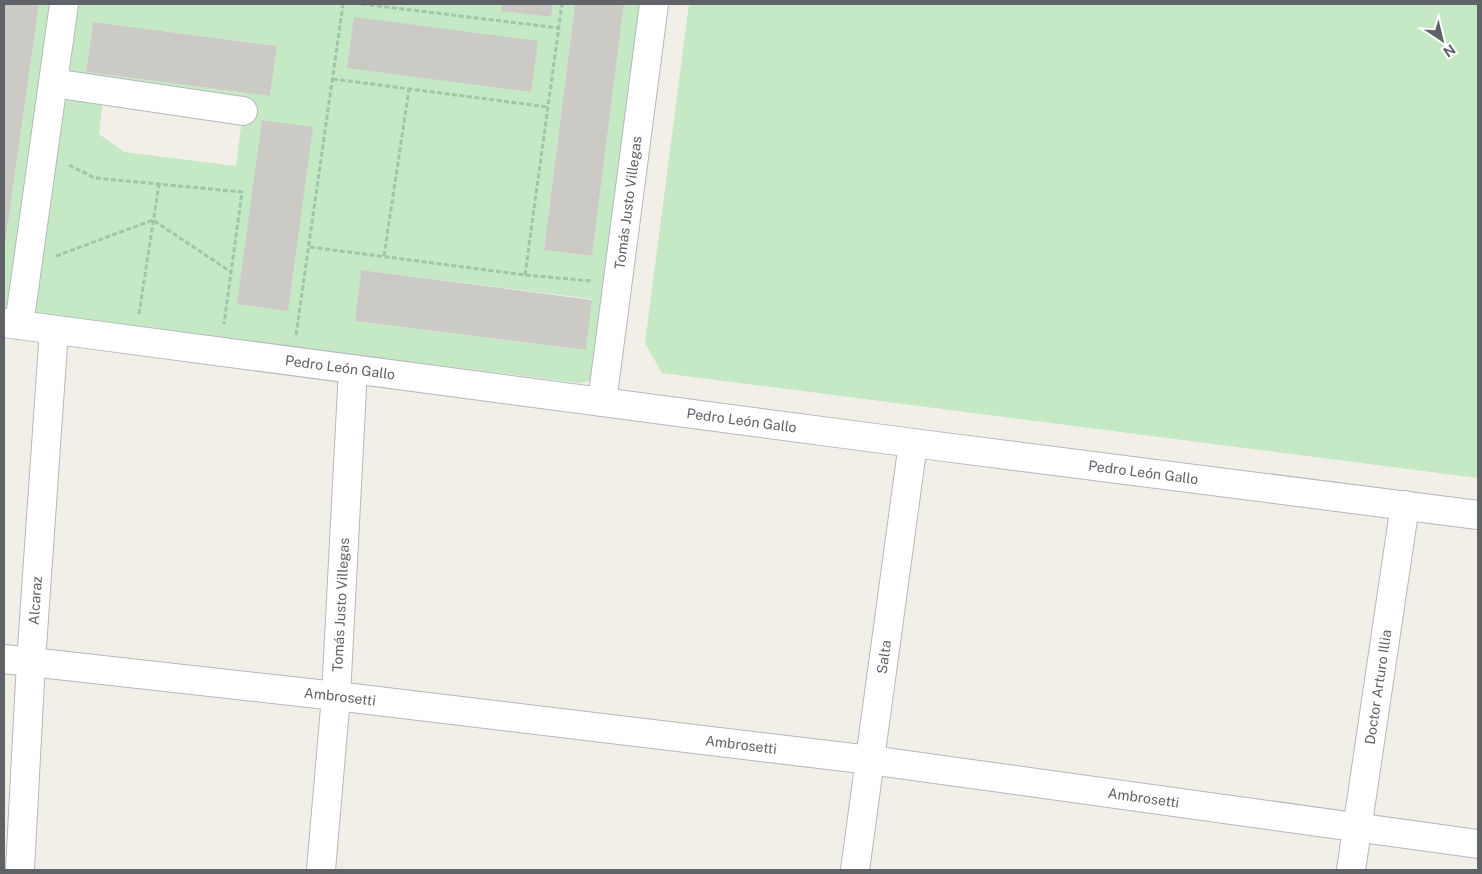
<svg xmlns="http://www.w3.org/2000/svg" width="1482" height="874" font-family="'Public Sans',sans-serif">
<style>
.green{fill:#c5e8c5;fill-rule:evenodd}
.building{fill:#cccac5}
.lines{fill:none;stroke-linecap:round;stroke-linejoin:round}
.minor-casing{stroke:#b5b8bc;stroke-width:30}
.path{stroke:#9cc7a9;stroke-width:3;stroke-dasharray:5 2.5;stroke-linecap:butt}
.minor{stroke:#fff;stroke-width:28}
.labels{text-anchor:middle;stroke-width:4;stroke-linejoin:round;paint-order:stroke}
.street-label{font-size:14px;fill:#5f6368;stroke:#fff}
</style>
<rect width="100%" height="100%" fill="#f1efe8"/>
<!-- green -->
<g class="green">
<path d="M39,4H502L501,11L551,17L553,4H575L544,250L592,256L624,4H642L593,380L580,383L4,311V253ZM93,22L277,46L270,96L86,72ZM104,91L243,111L236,166L124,152L99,134ZM361,270L592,299L586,350L355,321Z"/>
<polygon points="689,4 1478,4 1478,478 662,373 645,343"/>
</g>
<!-- building -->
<g class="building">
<polygon points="4,4 39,4 5,245 4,245"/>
<polygon points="502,4 553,4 551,17 501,11"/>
<polygon points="575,4 624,4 592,256 544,250"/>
<polygon points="354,17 538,41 531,92 347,68"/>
<polygon points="93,22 277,46 270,96 86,72"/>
<polygon points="262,120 313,127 288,311 237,304"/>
<polygon points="361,270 592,300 586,350 355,321"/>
</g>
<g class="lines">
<defs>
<g id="minor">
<polyline points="53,83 243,111"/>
<path id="s1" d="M4,323L913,443L1478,515"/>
<polyline points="19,325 64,4"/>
<path id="s2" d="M602,402L654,4"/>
<path id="s3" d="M4,659L336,696L870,760L1478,844"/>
<path id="s4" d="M20,870L31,662L54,330"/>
<path id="s5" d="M321,870L336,696L353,369"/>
<path id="s6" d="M855,870L913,443"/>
<path id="s7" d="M1351,870L1405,505"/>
</g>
</defs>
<!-- minor casing -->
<use href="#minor" class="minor-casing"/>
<!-- path -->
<g class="path">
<polyline points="362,4 559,28"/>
<polyline points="333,79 548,107"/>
<polyline points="69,165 95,178 242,192 224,324"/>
<polyline points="310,247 525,275 592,281"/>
<polyline points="56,256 153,220 231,272"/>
<polyline points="384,256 409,89"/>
<polyline points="525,275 562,4"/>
<polyline points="139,314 159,184"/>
<polyline points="296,335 343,4"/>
</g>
<!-- minor -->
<use href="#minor" class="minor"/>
</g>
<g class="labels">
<!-- street labels -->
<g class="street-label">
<text dy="5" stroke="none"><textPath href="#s2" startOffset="201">Tomás Justo Villegas</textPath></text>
<text dy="5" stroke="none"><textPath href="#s1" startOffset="339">Pedro León Gallo</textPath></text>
<text dy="5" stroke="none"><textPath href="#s1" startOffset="744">Pedro León Gallo</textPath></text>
<text dy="5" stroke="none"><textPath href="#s1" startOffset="1149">Pedro León Gallo</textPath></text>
<text dy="5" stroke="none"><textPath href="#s4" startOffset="270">Alcaraz</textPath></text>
<text dy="5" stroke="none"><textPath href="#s5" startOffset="266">Tomás Justo Villegas</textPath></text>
<text dy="5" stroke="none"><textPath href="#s6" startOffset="215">Salta</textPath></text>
<text dy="5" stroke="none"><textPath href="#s7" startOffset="185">Doctor Arturo Illia</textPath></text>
<text dy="5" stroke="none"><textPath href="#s3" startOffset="338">Ambrosetti</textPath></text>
<text dy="5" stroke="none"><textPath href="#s3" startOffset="742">Ambrosetti</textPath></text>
<text dy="5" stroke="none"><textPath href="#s3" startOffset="1148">Ambrosetti</textPath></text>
</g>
</g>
<!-- border -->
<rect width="1482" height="874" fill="none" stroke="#5f6368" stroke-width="10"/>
<!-- north arrow -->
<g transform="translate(1442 40) rotate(145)" stroke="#ffffff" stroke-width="4" paint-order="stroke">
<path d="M0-4L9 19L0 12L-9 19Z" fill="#5f6368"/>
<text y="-8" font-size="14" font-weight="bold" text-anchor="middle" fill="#5f6368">N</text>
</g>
</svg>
